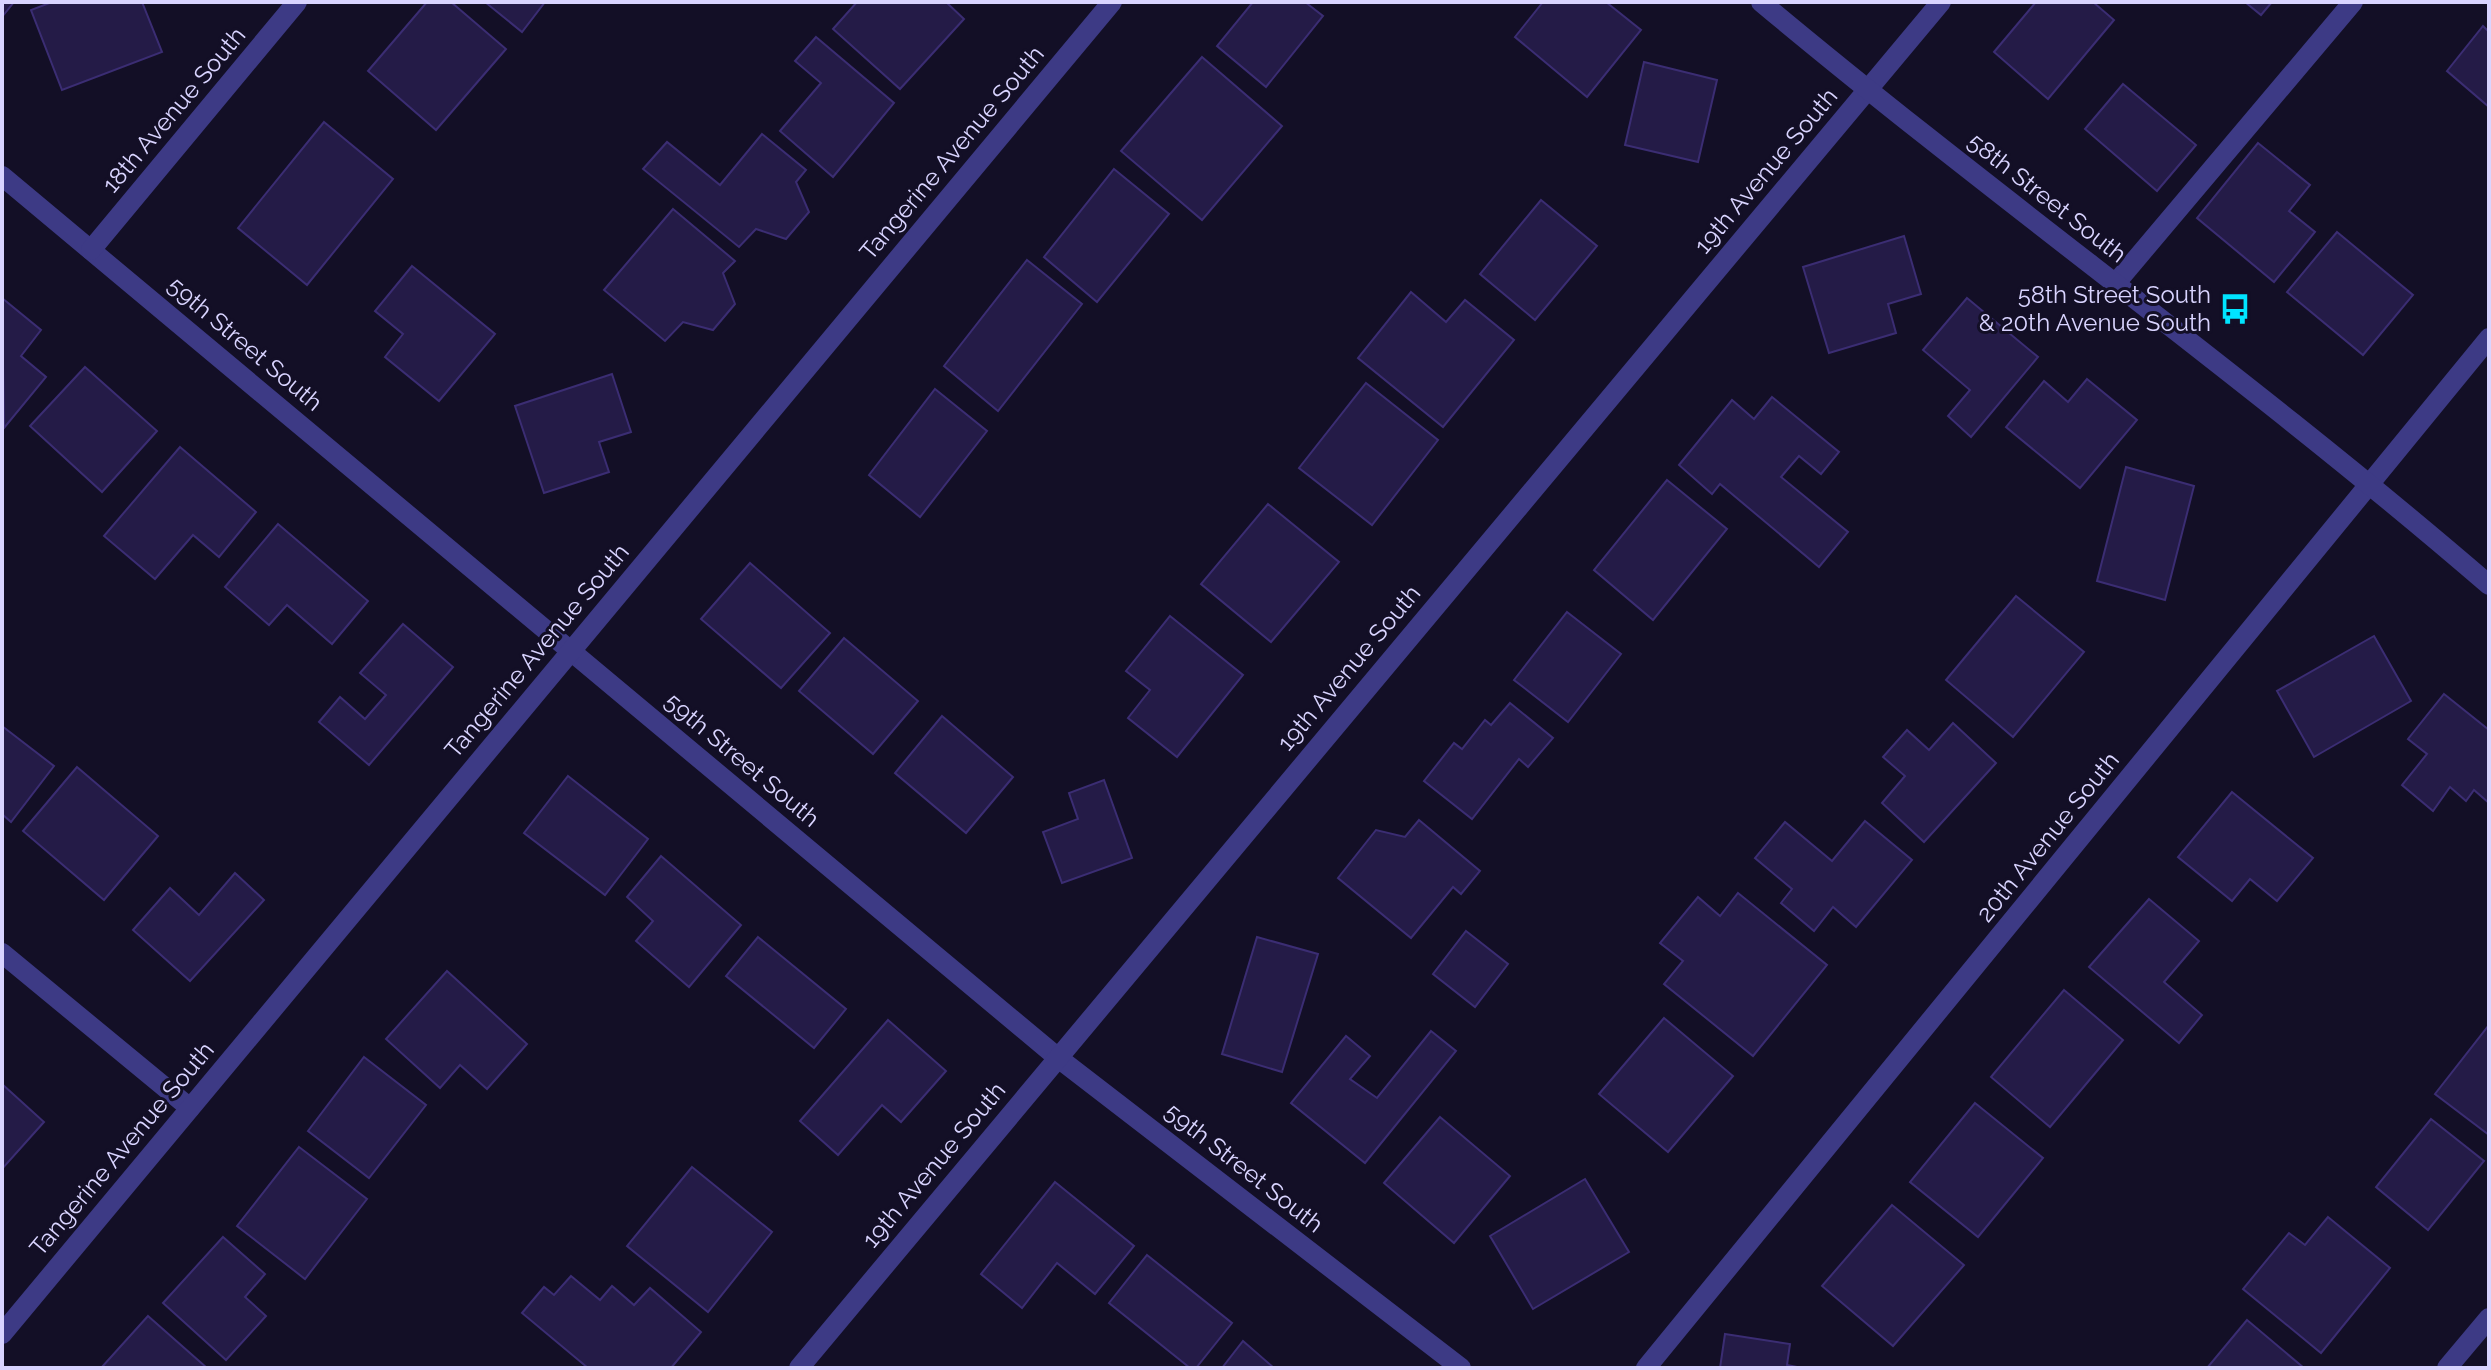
<svg xmlns="http://www.w3.org/2000/svg" width="2491" height="1370" font-family="Raleway,sans-serif">
<style>
.building{fill:#241b47;stroke:#3b2d73;stroke-width:2}
.lines{fill:none;stroke-linecap:round;stroke-linejoin:round}
.service{stroke:#3d3a85;stroke-width:20}
.minor{stroke:#3d3a85;stroke-width:20}
.tertiary{stroke:#3d3a85;stroke-width:20}
.labels{text-anchor:middle;stroke-width:6;stroke-linejoin:round;paint-order:stroke}
.street-label{font-size:24px;fill:#d9d4ff;stroke:#130f26}
.poi-label{font-size:24px;fill:#d9d4ff;stroke:#130f26;text-anchor:end}
</style>
<rect width="100%" height="100%" fill="#130f26"/>
<!-- building -->
<g class="building">
<polygon points="2,2 14,2 2,17"/>
<polygon points="52,2 142,2 162,52 62,90 31,10"/>
<polygon points="427,2 451,2 506,49 436,130 368,71"/>
<polygon points="485,2 545,2 522,32"/>
<polygon points="857,2 946,2 964,19 900,89 833,29"/>
<polygon points="1253,2 1305,2 1323,16 1266,87 1217,46"/>
<polygon points="1543,2 1606,2 1641,30 1587,97 1515,37"/>
<polygon points="2036,2 2093,2 2114,20 2048,99 1994,52"/>
<polygon points="2245,2 2272,2 2261,15"/>
<polygon points="2483,26 2489,32 2489,107 2447,71"/>
<polygon points="816,37 894,103 833,177 780,131 821,83 795,61"/>
<polygon points="1202,57 1282,126 1202,220 1121,151"/>
<polygon points="1644,62 1717,80 1698,162 1625,145"/>
<polygon points="2123,84 2196,145 2157,191 2085,129"/>
<polygon points="324,122 393,179 307,285 238,228"/>
<polygon points="762,134 806,170 796,182 809,212 786,239 756,229 739,247 643,169 667,142 720,185"/>
<polygon points="2258,143 2310,185 2289,211 2315,232 2274,282 2197,218"/>
<polygon points="1114,169 1169,214 1097,302 1044,257"/>
<polygon points="1541,200 1597,246 1535,320 1480,274"/>
<polygon points="673,209 735,261 723,273 735,304 713,330 683,322 665,341 604,290"/>
<polygon points="2337,232 2413,295 2363,355 2287,292"/>
<polygon points="1904,236 1921,294 1888,304 1896,333 1829,353 1803,267"/>
<polygon points="1027,260 1082,304 998,411 944,366"/>
<polygon points="412,266 495,334 439,401 385,357 403,334 375,311"/>
<polygon points="1411,292 1446,322 1465,300 1514,340 1443,427 1358,358"/>
<polygon points="2,298 41,330 21,356 46,377 4,428"/>
<polygon points="1967,298 2038,357 1971,437 1948,416 1970,390 1923,350"/>
<polygon points="85,367 157,431 102,492 30,426"/>
<polygon points="612,374 631,432 599,442 609,472 544,493 515,406"/>
<polygon points="2087,379 2137,420 2080,488 2006,427 2044,381 2068,402"/>
<polygon points="1366,383 1438,440 1372,525 1299,468"/>
<polygon points="935,389 987,431 920,517 869,475"/>
<polygon points="1772,397 1839,452 1821,474 1799,456 1781,477 1848,532 1819,567 1720,484 1712,494 1679,465 1732,400 1754,419"/>
<polygon points="180,447 256,512 219,557 193,535 155,579 104,536"/>
<polygon points="2126,467 2194,486 2165,600 2097,581"/>
<polygon points="1667,480 1727,529 1653,620 1594,570"/>
<polygon points="1268,504 1339,562 1271,642 1201,584"/>
<polygon points="278,524 368,601 332,644 287,605 269,625 225,587"/>
<polygon points="750,563 830,633 781,688 701,619"/>
<polygon points="2016,596 2084,652 2013,737 1946,680"/>
<polygon points="1567,612 1621,654 1568,722 1514,680"/>
<polygon points="1170,616 1243,675 1177,757 1128,718 1150,690 1126,671"/>
<polygon points="403,624 453,667 369,765 319,722 340,697 365,719 386,695 360,673"/>
<polygon points="2374,636 2411,701 2314,757 2277,691"/>
<polygon points="844,638 918,701 873,754 799,691"/>
<polygon points="2444,694 2489,730 2489,803 2474,790 2466,801 2450,787 2433,811 2402,785 2427,754 2408,739"/>
<polygon points="1510,703 1553,738 1528,767 1519,759 1472,819 1424,781 1454,743 1462,749 1485,720 1491,725"/>
<polygon points="942,716 1013,777 966,833 895,773"/>
<polygon points="1953,723 1996,763 1924,842 1882,803 1905,776 1883,757 1907,730 1929,750"/>
<polygon points="2,726 54,766 11,822 2,814"/>
<polygon points="77,767 158,836 104,900 23,831"/>
<polygon points="568,776 648,839 605,895 524,833"/>
<polygon points="1104,780 1132,858 1062,883 1043,832 1078,819 1069,793"/>
<polygon points="2232,792 2313,858 2277,901 2250,879 2232,901 2178,857"/>
<polygon points="1419,820 1480,871 1461,894 1453,887 1411,938 1338,878 1376,830 1405,837"/>
<polygon points="1865,821 1912,860 1856,927 1833,907 1814,931 1781,903 1792,889 1755,858 1785,822 1832,861"/>
<polygon points="661,856 741,925 689,987 636,941 653,921 627,897"/>
<polygon points="235,873 264,900 190,981 133,930 170,888 199,915"/>
<polygon points="1738,893 1827,965 1753,1056 1664,984 1683,961 1660,943 1698,897 1720,916"/>
<polygon points="2149,899 2199,941 2164,982 2202,1015 2179,1043 2089,967"/>
<polygon points="1466,931 1508,964 1475,1007 1433,974"/>
<polygon points="758,937 846,1009 814,1048 726,976"/>
<polygon points="1257,937 1318,954 1282,1072 1222,1054"/>
<polygon points="447,971 527,1044 487,1089 460,1065 440,1088 386,1039"/>
<polygon points="2064,990 2123,1040 2050,1127 1991,1077"/>
<polygon points="1664,1018 1733,1076 1668,1152 1599,1094"/>
<polygon points="888,1020 946,1071 901,1122 882,1105 838,1155 800,1121"/>
<polygon points="2489,1025 2489,1135 2435,1094"/>
<polygon points="1431,1031 1456,1051 1365,1163 1291,1103 1346,1036 1370,1056 1350,1079 1377,1098"/>
<polygon points="364,1057 426,1105 369,1178 308,1131"/>
<polygon points="2,1084 44,1122 2,1169"/>
<polygon points="1975,1103 2043,1158 1978,1237 1910,1182"/>
<polygon points="1440,1117 1510,1176 1454,1243 1384,1183"/>
<polygon points="2431,1119 2484,1161 2428,1230 2376,1187"/>
<polygon points="299,1147 367,1199 305,1279 237,1226"/>
<polygon points="692,1167 772,1232 708,1312 627,1246"/>
<polygon points="1585,1179 1629,1252 1533,1309 1490,1236"/>
<polygon points="1055,1182 1134,1246 1095,1294 1057,1263 1022,1308 981,1274"/>
<polygon points="1892,1205 1964,1265 1893,1346 1822,1286"/>
<polygon points="2328,1217 2390,1268 2321,1353 2243,1289 2289,1233 2305,1245"/>
<polygon points="223,1237 265,1274 245,1297 266,1316 226,1360 163,1303"/>
<polygon points="1147,1255 1232,1323 1196,1368 1190,1368 1109,1303"/>
<polygon points="571,1276 600,1300 612,1286 634,1305 650,1288 701,1332 671,1368 588,1368 522,1313 544,1287 554,1295"/>
<polygon points="148,1316 207,1368 101,1368"/>
<polygon points="2247,1320 2304,1368 2207,1368"/>
<polygon points="1725,1334 1790,1344 1787,1365 1802,1368 1720,1368"/>
<polygon points="1243,1341 1274,1368 1222,1368"/>
</g>
<g class="lines">
<!-- service -->
<polyline class="service" points="2115,284 2353,2"/>
<!-- minor -->
<g class="minor">
<polyline points="2,176 1057,1057 1461,1368"/>
<polyline points="91,250 297,2"/>
<polyline points="2,953 190,1108"/>
<polyline points="2,1334 1112,2"/>
<polyline points="799,1368 1941,2"/>
<polyline points="1646,1368 2489,338"/>
<polyline points="2447,1368 2489,1318"/>
</g>
<!-- tertiary -->
<path class="tertiary" d="M1761,2C1999,201 2254,382 2489,585"/>
</g>
<!-- icons -->
<defs>
<symbol id="bus-bare" viewBox="-9 -9 18 18"><path d="M-5-6H5V4H4V6H2V4H-2V6H-4V4H-5ZM-3.5-4V0h7V-4ZM-3.5 1.2v1.5H-2V1.2ZM2 1.2v1.5H3.5V1.2Z" fill="#00e5ff" stroke="#130f26" stroke-width="2.5" paint-order="stroke"/></symbol>
</defs>
<g fill-rule="evenodd">
<use href="#bus-bare" x="2213" y="287" width="44" height="44"/>
</g>
<g class="labels">
<!-- street labels -->
<g class="street-label">
<text transform="translate(174 110) rotate(-50)" y="8">18th Avenue South</text>
<text transform="translate(952 153) rotate(-50)" y="8">Tangerine Avenue South</text>
<text transform="translate(1766 171) rotate(-50)" y="8">19th Avenue South</text>
<text transform="translate(2047 198) rotate(38)" y="8">58th Street South</text>
<text transform="translate(245 344) rotate(40)" y="8">59th Street South</text>
<text transform="translate(537 651) rotate(-50)" y="8">Tangerine Avenue South</text>
<text transform="translate(1349 668) rotate(-50)" y="8">19th Avenue South</text>
<text transform="translate(742 760) rotate(40)" y="8">59th Street South</text>
<text transform="translate(2048 837) rotate(-51)" y="8">20th Avenue South</text>
<text transform="translate(122 1149) rotate(-50)" y="8">Tangerine Avenue South</text>
<text transform="translate(934 1165) rotate(-50)" y="8">19th Avenue South</text>
<text transform="translate(1244 1168) rotate(38)" y="8">59th Street South</text>
</g>
<!-- poi labels -->
<g class="poi-label">
<text x="2211" y="303">58th Street South<tspan x="2211" dy="28">&amp; 20th Avenue South</tspan></text>
</g>
</g>
<!-- border -->
<rect width="2491" height="1370" fill="none" stroke="#d9d4ff" stroke-width="8"/>
</svg>
